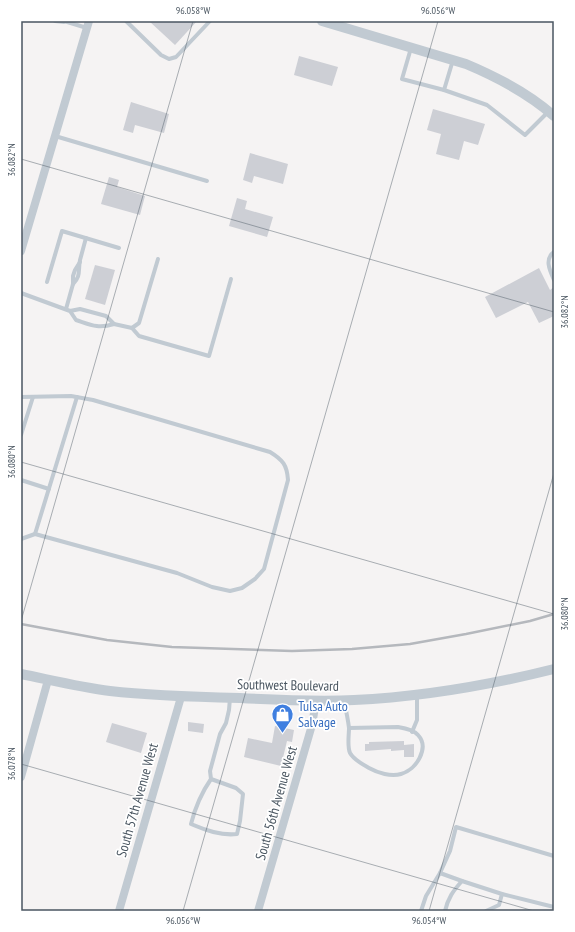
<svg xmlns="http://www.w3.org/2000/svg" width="575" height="932" font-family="'PT Sans Narrow',sans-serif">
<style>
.building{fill:#cdcfd5}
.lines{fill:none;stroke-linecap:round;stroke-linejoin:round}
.service{stroke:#c1cad2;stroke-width:4}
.minor{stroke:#c1cad2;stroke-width:8}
.tertiary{stroke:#c1cad2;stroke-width:10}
.rail{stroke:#b5b8bd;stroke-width:2.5}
.ticks{fill:none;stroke:#4a5661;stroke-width:1;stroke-opacity:0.45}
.labels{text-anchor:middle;stroke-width:3.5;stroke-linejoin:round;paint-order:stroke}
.street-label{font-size:14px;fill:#4a5661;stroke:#fff}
.shop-label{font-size:14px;fill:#366cbe;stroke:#fff;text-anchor:start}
.neatline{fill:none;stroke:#4a5661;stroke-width:1.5}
.ticks-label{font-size:10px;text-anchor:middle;fill:#4a5661}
</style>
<rect width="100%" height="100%" fill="#f5f3f3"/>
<!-- building -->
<g class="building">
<polygon points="149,21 197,21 175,45"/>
<polygon points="299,56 338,67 332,86 294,75"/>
<polygon points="131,102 169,114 164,133 135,125 133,133 123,130"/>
<polygon points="433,109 485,124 478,145 464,141 459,160 436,154 441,134 427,130"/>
<polygon points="250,153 288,164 283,184 254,176 252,183 243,180"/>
<polygon points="109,177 119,180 117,187 145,196 140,215 101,204"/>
<polygon points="237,198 247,201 245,209 273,217 267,237 229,226"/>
<polygon points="95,265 115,270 105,305 85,299"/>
<polygon points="539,268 550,290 554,287 554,316 539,323 528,302 496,318 485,297"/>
<polygon points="188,722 204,724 203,733 188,731"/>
<polygon points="112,723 147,733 141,753 106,742"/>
<polygon points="275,726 294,730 292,742 287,741 281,766 244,757 248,738 272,743"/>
<polygon points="404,741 404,750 391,751 391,749 365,751 365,744 369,744 369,742"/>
<polygon points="414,744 414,757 404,757 404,745"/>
</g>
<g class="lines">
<!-- service -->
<g class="service">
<polyline points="55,21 64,22"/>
<polyline points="64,21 87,28"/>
<polyline points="126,21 161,55 169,59 176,57 210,21"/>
<polyline points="411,48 402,79 444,90 487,105 525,135 548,112"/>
<polyline points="444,90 453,60"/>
<polyline points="55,136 207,181"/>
<path d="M554,252C544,259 550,271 554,280"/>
<polyline points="47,282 62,231 119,248"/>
<path d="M73,284C81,276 78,271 80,260C82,253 84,245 86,238"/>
<path d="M21,293L70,311L80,309L106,316L114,324C98,329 91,325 76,320L70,311"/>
<polyline points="66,309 73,284 73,276 75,270 80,262"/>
<polyline points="114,324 132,328 139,323 158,259"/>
<polyline points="132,328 139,336 209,356 231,279"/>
<path d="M21,397L71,396L93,400L270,452C283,460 287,465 288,480L264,569L255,579L242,588L230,591L212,587L177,573L35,534L21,539"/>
<polyline points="21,435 33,397"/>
<polyline points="21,480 49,489"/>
<polyline points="35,534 77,397"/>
<path d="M344,701C346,710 348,719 349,728C349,735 347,746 350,753C354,760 362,764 369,768C378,773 391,777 401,774C416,770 430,748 418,735C414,730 404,728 398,727L349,728"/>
<polyline points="412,732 417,720 417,694"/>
<path d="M211,779L236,788L243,794L240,821L237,834C221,836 205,830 191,824C195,808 202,792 211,779L210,771L220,734L226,723L229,710L230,698"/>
<polyline points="440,873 450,851 456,827 554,856"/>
<polyline points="421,911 426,896 440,873 462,881"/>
<path d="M445,911C448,898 453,891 462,881L502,894L554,907"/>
<polyline points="486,911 499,905 502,894"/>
</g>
<!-- minor -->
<g class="minor">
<polyline points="21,251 89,21"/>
<polyline points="21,777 48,680"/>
<polyline points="119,911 181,697"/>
<polyline points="258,911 312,725 316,701"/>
</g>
<!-- tertiary -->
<g class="tertiary">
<path d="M322,21L466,64C497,77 528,93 554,116"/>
<path d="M21,674C51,680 80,687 110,691C153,696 196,697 240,698C278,700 316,702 354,700C420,697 490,685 554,669"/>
</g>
<!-- rail -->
<polyline class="rail" points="21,624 107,640 172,647 292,651 352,649 410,644 466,634 530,621 554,614"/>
</g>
<!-- ticks -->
<path class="ticks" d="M21,159L554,312M21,462L554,614M21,621L193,21M21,764L534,911M183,911L438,21M429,911L554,473"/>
<!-- icons -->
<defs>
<symbol id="shop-pin" viewBox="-11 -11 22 30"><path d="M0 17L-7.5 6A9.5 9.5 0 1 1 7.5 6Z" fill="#3f7fe0" stroke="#fff"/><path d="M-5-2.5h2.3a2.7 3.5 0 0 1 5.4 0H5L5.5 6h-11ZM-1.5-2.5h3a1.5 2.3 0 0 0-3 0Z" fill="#fff"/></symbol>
</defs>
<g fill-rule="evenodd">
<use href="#shop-pin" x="270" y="702" width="25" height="34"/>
</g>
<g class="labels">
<!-- street labels -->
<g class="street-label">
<text transform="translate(288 685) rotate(1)" y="5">Southwest Boulevard</text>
<text transform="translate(137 800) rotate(-74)" y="5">South 57th Avenue West</text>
<text transform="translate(276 803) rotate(-74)" y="5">South 56th Avenue West</text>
</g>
<!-- shop labels -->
<g class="shop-label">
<text x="298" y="711">Tulsa Auto<tspan x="298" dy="16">Salvage</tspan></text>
</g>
</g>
<!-- border -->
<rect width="575" height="932" fill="none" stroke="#ffffff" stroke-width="44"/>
<rect x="22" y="22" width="531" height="888" class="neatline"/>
<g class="ticks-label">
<text x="193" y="14">96.058°W</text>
<text x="438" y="14">96.056°W</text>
<text transform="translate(11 160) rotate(-90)" y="4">36.082°N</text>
<text transform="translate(564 312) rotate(-90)" y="4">36.082°N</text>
<text transform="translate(11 462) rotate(-90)" y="4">36.080°N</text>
<text transform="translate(564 614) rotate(-90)" y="4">36.080°N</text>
<text transform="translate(11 764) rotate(-90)" y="4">36.078°N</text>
<text x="183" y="924">96.056°W</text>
<text x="429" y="924">96.054°W</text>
</g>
</svg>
